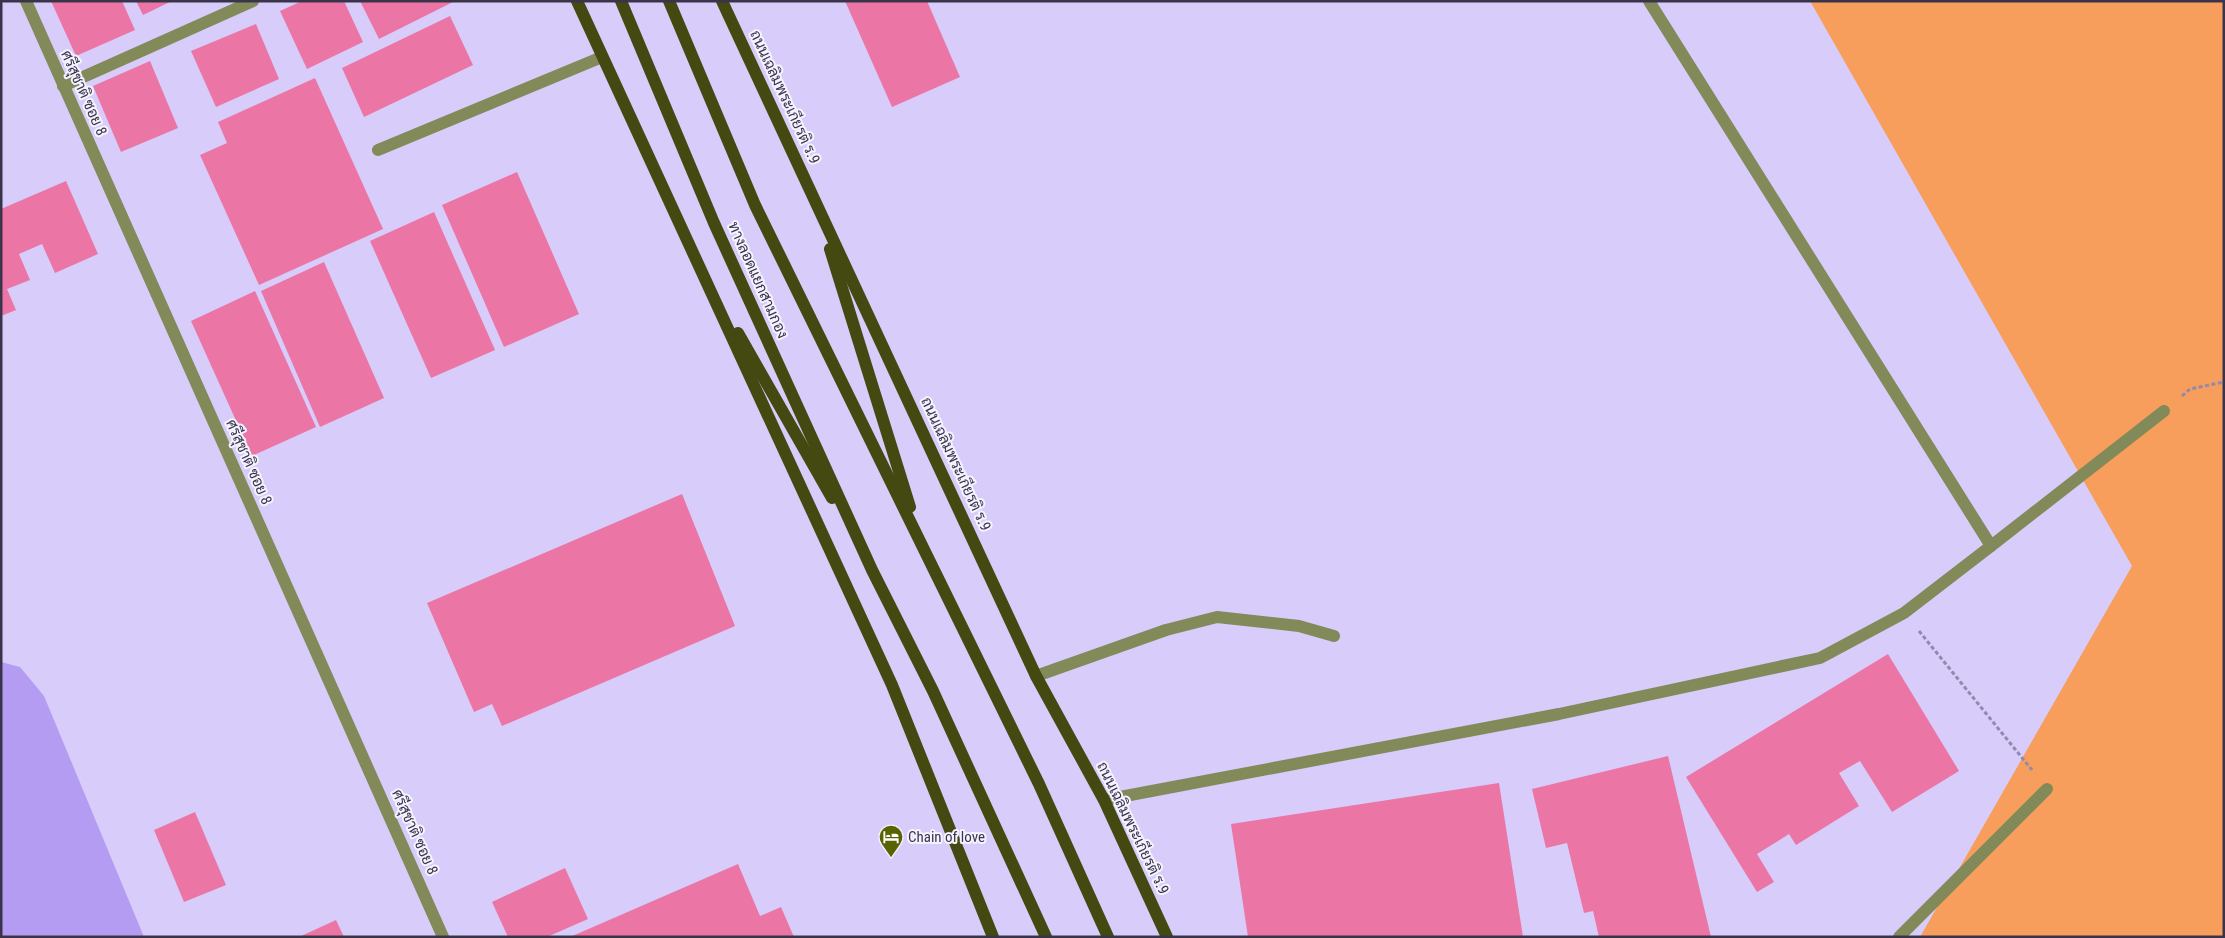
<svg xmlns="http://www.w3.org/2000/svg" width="2225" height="938" font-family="'Roboto Condensed',Sarabun,sans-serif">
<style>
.green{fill:#f89e5c}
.water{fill:#b39cf1}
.building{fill:#eb76a6}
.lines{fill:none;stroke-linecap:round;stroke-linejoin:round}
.path{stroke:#9289ad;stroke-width:3;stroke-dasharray:4 2.5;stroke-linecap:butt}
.minor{stroke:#828a5a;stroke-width:12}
.major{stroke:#434911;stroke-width:12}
.labels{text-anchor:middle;stroke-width:4;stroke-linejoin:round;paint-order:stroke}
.street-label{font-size:15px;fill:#3a344b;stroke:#f5f3ff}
.poi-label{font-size:15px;fill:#3a344b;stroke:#f5f3ff;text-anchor:start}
</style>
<rect width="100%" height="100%" fill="#d7ccfa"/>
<!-- green -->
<polygon class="green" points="1810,1 2224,1 2224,937 1920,937 2132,566"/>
<!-- water -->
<polygon class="water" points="1,662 20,667 44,696 144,937 1,937"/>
<!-- building -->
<g class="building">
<polygon points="51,1 122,1 135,30 76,56"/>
<polygon points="136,1 172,1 143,15"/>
<polygon points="302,1 344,1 363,42 307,69 280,11"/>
<polygon points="360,1 455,1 379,39"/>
<polygon points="845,1 927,1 960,77 892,107"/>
<polygon points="450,16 473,65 364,117 342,68"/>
<polygon points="256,24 279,79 216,107 191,51"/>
<polygon points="150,61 178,128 121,152 93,86"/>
<polygon points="315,78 383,229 259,285 200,155 227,143 218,122"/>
<polygon points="517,172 579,314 504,347 442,205"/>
<polygon points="66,181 98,254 55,273 42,244 19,254 30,280 7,289 16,310 1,316 1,209"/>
<polygon points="434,212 495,350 431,378 370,241"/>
<polygon points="324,262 384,398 320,427 261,291"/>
<polygon points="255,291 316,427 252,456 191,321"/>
<polygon points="682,494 735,626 502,726 492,704 474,712 427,603"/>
<polygon points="1888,654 1959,771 1892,812 1860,761 1839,773 1859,806 1796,845 1789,834 1757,854 1774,882 1757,892 1686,777"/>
<polygon points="1668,756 1711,937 1599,937 1593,911 1584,913 1567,843 1546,848 1532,789"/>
<polygon points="1499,783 1523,937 1248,937 1231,824"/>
<polygon points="195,812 226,885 184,902 154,830"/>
<polygon points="738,864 760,916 781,907 794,937 570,937"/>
<polygon points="565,868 588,919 547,937 508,937 492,902"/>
<polygon points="336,920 344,937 299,937"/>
</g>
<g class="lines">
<!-- path -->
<g class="path">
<polyline points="2182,396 2190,389 2224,382"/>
<polyline points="1919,631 2032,770"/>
</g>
<!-- minor -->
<g class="minor">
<polyline points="26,1 443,937"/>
<polyline points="63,86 253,1"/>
<polyline points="378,150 602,57"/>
<polyline points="1991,546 2164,411"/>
<polyline points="1036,676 1166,630 1217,617 1299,626 1334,636"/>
<polyline points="1104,800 1559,714 1820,658 1904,613 1991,546 1649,1"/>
<polyline points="1899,937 2047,789"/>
</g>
<!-- major -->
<g class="major">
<polyline points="577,1 892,685 993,937"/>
<polyline points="621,1 714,223 872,570 933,691 1046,937"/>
<polyline points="669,1 755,205 1039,784 1108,937"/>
<polyline points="722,1 1036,676 1104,800 1167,937"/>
<polyline points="830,249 910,507"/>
<polyline points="738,333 832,498"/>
</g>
</g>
<!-- icons -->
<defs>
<symbol id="hotel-pin" viewBox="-11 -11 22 30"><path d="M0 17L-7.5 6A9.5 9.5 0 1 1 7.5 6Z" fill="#5a6301" stroke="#f5f3ff"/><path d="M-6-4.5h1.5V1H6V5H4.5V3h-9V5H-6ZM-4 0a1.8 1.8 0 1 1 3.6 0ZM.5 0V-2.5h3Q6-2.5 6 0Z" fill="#fff"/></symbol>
</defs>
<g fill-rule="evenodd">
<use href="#hotel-pin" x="877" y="823" width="28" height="38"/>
</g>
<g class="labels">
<!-- street labels -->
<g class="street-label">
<text transform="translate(84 93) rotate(66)" y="5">ศรีสุชาติ ซอย 8</text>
<text transform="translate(785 97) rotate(65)" y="5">ถนนเฉลิมพระเกียรติ ร.9</text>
<text transform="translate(758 280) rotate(66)" y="5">ทางลอดแยกสามกอง</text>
<text transform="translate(249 462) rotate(66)" y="5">ศรีสุชาติ ซอย 8</text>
<text transform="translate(956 464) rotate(65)" y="5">ถนนเฉลิมพระเกียรติ ร.9</text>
<text transform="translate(1133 828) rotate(64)" y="5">ถนนเฉลิมพระเกียรติ ร.9</text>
<text transform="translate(415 832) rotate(66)" y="5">ศรีสุชาติ ซอย 8</text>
</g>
<!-- poi labels -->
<g class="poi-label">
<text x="908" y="842">Chain of love</text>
</g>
</g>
<!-- border -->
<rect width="2225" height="938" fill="none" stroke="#3a344b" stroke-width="5"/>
</svg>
